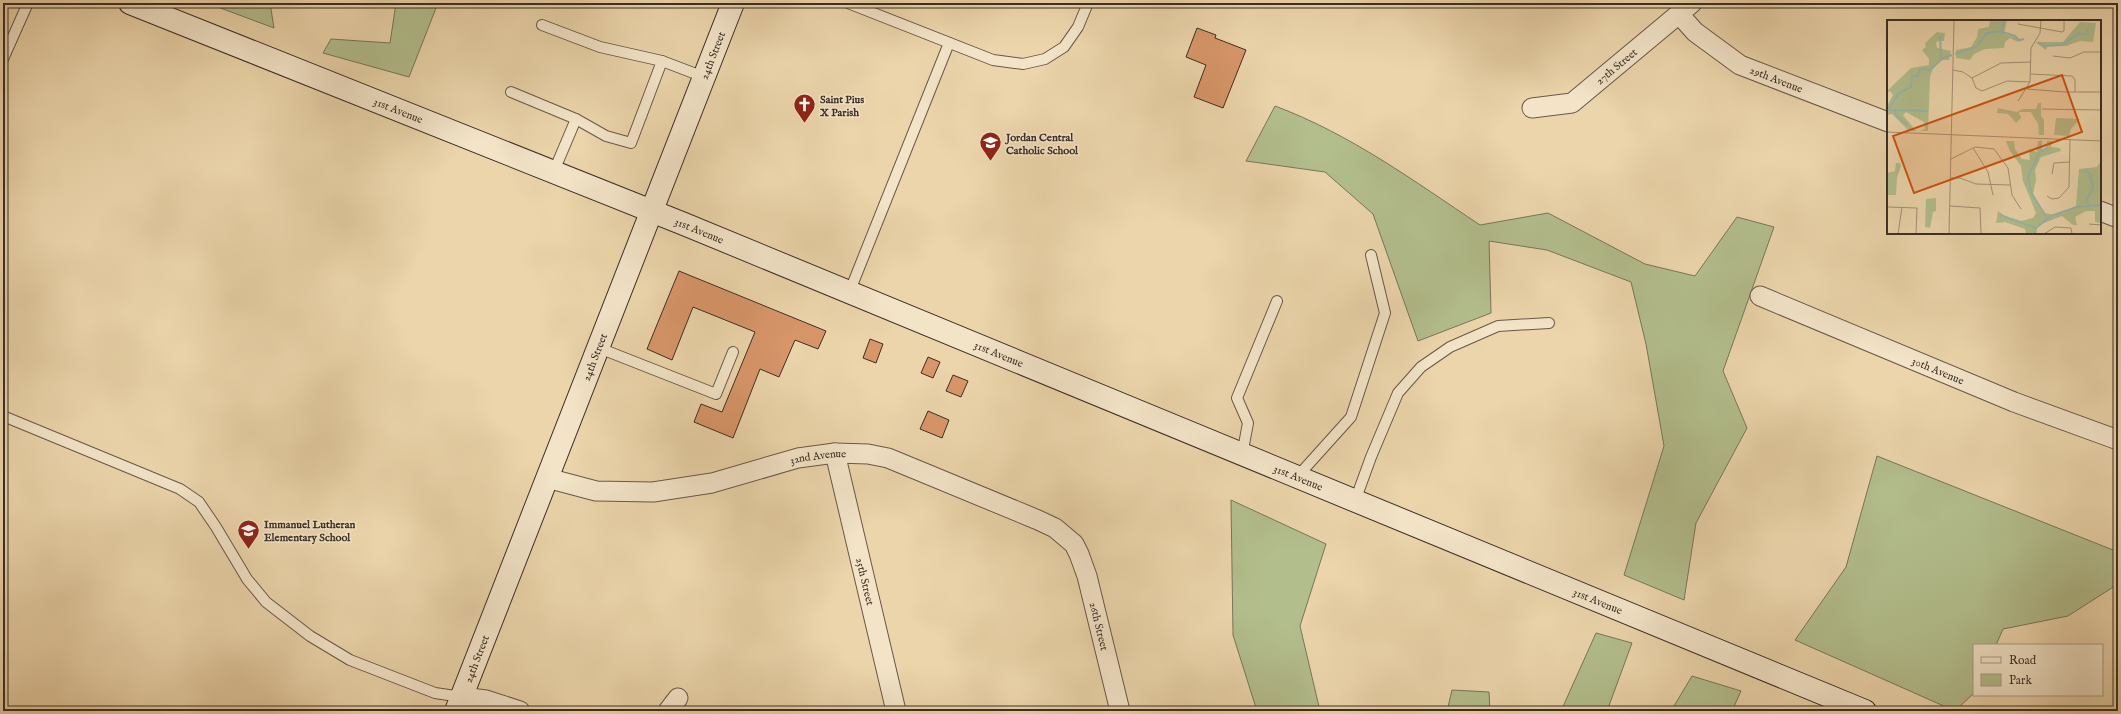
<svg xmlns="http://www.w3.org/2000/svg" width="2121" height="714" font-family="'IM FELL English',serif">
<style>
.green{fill:#b3be8d;stroke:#78765a}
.building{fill:#d89669;stroke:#3c2e26}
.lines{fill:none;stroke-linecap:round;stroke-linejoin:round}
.lane-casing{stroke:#685847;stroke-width:12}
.street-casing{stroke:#685847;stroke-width:21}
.secondary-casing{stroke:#3c2e26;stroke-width:24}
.lane{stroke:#f3e4c8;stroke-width:10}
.street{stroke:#f3e4c8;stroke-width:19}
.secondary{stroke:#f3e4c8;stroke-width:22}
.labels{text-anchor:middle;stroke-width:3;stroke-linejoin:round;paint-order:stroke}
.street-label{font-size:11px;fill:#3c2e26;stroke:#f3e4c8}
.poi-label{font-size:11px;font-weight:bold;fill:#3c2e26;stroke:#f3e4c8;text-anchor:start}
.inset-river{fill:none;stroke:#99b8af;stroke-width:2}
.inset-road{fill:none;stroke:#a69276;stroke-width:1}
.view{fill:#ce5310;fill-opacity:0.15;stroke:#ce5310;stroke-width:2}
.inset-edge{fill:none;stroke:#3c2e26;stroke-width:2}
</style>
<rect width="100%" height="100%" fill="#ecd5ab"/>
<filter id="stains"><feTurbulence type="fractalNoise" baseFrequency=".005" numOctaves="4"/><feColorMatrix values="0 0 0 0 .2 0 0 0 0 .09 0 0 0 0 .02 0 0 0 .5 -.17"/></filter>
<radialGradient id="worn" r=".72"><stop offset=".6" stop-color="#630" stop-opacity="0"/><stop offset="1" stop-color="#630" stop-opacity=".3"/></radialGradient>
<!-- green -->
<g class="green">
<polygon points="207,3 270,3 274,28"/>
<polygon points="396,3 438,3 409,77 323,53 331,39 390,43"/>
<path d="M1275,106C1350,134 1414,181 1480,225L1548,213L1645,264L1695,276L1737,217L1774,227L1723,371L1747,428L1696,523L1684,600L1624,575L1664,446L1646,344L1631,282L1547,250L1489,241L1491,313L1418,341L1373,214L1325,172L1246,161Z"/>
<polygon points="1877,456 2118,552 2118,584 2068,616 2003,629 1996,645 1974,645 1974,693 1955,711 1795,640 1846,567"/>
<polygon points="1231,500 1326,544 1300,626 1320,711 1257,711 1233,635"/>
<polygon points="1596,633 1632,643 1607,711 1561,711"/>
<polygon points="1692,676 1741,691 1732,711 1671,711"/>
<polygon points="1452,690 1489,692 1490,711 1447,711"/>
</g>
<!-- building -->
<g class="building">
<polygon points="1197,28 1216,35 1215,38 1246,50 1223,108 1194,97 1206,65 1186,57"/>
<polygon points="679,271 826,331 818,349 795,340 779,377 760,369 733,438 694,422 701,404 722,412 755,332 693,307 672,360 647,349"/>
<polygon points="870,339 883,344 876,363 863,358"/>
<polygon points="928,357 940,362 933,378 921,373"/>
<polygon points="953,375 968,381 961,397 946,391"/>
<polygon points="928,411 949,420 942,438 920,429"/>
</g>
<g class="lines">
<defs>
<g id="lane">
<polyline points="848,3 993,60 1023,64 1045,59 1064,47 1078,27 1088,3"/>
<polyline points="542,25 600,47 662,61 704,77"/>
<polyline points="3,59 28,3"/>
<polyline points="511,92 576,119 606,136 631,143 662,61"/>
<polyline points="554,171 576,119"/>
<polyline points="849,293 949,43"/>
<polyline points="599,348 716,394 733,352"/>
<polyline points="3,416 180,489 199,502 216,527 247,579 266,602 310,636 350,660 435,693 462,697"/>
<polyline points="1242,455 1248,423 1237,398 1277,301"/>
<polyline points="1297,477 1351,417 1385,313 1371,255"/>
<polyline points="1355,501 1371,457 1398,393 1421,367 1450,347 1498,326 1549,323"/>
</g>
<g id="street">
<path id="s1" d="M1679,14L1695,32L1740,65L1888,122"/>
<path id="s2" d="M1532,108L1572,103L1692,3"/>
<polyline points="2100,211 2118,218"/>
<path id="s3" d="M1760,296L2014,402L2118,440"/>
<path id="s4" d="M835,453L896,711"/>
<path id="s5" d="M547,478L596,491L653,492L712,483L798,458L835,453L868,454L888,458L922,472L1038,520L1055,528L1074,544L1079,554L1087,576L1120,711"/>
<polyline points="462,697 486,700 520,711"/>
<polyline points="668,711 678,698"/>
</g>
<g id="secondary">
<path id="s6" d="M130,3L684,224L1865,711"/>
<path id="s7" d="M456,711L733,3"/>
</g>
</defs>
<!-- lane casing -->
<use href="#lane" class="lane-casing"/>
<!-- street casing -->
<use href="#street" class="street-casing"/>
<!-- secondary casing -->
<use href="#secondary" class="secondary-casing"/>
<!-- lane -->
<use href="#lane" class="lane"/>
<!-- street -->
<use href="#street" class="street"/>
<!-- secondary -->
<use href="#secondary" class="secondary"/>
</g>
<!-- icons -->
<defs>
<symbol id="church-pin" viewBox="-11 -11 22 30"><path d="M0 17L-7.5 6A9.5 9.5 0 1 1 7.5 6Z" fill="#8f2418" stroke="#f3e4c8"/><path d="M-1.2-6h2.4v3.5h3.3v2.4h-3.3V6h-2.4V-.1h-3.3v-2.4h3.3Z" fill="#fff"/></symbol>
<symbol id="school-pin" viewBox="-11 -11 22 30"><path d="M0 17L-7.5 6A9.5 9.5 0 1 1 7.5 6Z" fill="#8f2418" stroke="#f3e4c8"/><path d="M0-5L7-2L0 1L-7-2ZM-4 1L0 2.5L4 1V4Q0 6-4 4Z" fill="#fff"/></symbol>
</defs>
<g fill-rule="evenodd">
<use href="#church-pin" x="792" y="92" width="25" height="34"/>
<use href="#school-pin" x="978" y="130" width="25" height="34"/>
<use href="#school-pin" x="236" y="518" width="25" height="34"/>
</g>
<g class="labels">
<!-- street labels -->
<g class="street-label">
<text dy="4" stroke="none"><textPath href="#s7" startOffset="704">24th Street</textPath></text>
<text dy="4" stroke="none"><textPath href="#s2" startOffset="98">27th Street</textPath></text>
<text dy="4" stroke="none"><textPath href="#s1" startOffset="119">29th Avenue</textPath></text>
<text dy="4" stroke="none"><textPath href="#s6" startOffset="289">31st Avenue</textPath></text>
<text dy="4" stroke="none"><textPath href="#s6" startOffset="613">31st Avenue</textPath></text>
<text dy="4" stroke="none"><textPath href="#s6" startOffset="937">31st Avenue</textPath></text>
<text dy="4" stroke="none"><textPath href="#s7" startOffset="380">24th Street</textPath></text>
<text dy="4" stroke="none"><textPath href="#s3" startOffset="193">30th Avenue</textPath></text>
<text dy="4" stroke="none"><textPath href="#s5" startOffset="277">32nd Avenue</textPath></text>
<text dy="4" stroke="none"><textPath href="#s6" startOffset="1261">31st Avenue</textPath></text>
<text dy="4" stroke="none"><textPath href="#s4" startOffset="132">25th Street</textPath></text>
<text dy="4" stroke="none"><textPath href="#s6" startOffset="1585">31st Avenue</textPath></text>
<text dy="4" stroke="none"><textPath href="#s5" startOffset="640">26th Street</textPath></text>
<text dy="4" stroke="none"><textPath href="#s7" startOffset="56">24th Street</textPath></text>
</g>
<!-- poi labels -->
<g class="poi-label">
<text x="820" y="103">Saint Pius<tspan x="820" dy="13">X Parish</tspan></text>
<text x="1006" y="141">Jordan Central<tspan x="1006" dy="13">Catholic School</tspan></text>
<text x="264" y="528">Immanuel Lutheran<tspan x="264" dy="13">Elementary School</tspan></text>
</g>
</g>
<!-- overview -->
<g transform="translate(1887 20)">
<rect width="214" height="214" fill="#ecd5ab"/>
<path d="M103,0H120L117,14L136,20L131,22L123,18L118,22L117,28L98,29L87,34L83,40L69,38V30L84,27L90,17L91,9L102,7ZM193,2L209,3L206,22L193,21L179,26L161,25L159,30L148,22H176ZM50,12L58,13L57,21H51L49,23L50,28L64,31L62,40H54L46,48L43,57L41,111H33L38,109L37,102L19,92L16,95L29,111H22L5,94L0,95V86L6,75L3,71L0,73V71L24,48L42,45V39L35,30L39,27L38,23ZM151,83H154V96L157,100V115H152L151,104L144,92H132L134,98L129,103L121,94L110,93L111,88L130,92L135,89H149ZM169,98L193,99L184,109L182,116L167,115ZM155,120V130L159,127L160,121H165L164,127L173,128L174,131L154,137L148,150L149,160L146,174L153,188L158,193L168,195L189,186L192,149L210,147L214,141V203L208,202V191H199L188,197L190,205H186L175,196L149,206V214H139L138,209L118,202L109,203L111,191L118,196L134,201L146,198L149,193L136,161L134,146L123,131L119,121H127L128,129L135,139L143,140L142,129L150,132L151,121ZM9,143H13L14,146L10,158L9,175H0V153L8,151ZM49,178V191L46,192L43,208L38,207L39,179Z" fill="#b3be8d"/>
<path class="inset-river" d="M115,12L128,16L132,20L137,19M53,16L54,38M151,22L157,26L175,25L191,14H199L201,10M68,34L89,27L100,13L115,11L117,0M1,90H7L10,96L21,105M7,90L41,91M0,91L12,73L24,67L25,56H30L34,49L43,50L56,38L65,35M160,128L153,132L141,156L144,172L160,198M197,150L203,154L206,168L199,181L203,186M113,195L149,208M148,214L149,208L164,196L190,187L214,185"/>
<path class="inset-road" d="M131,4L175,12L177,11V0M166,36L183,38L197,32H214M66,50L76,52L85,58L114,43L144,42M143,54L185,56L188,60V72M85,58L89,68L95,71L120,61L143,62M140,69L178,72H214M131,81L143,62L144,28L153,13L154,0M155,89L214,90M0,112L214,121M86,128L101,152L106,175M64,139L88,127L107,129L121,148L125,175L134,189M165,154L167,143L183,142M63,158H73L89,164L123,165M160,176L165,179L172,178L182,167L183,119M63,186L93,188L94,214M0,187L30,188L29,214M202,204L214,205M11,214L15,187M62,214L67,0M157,214L168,207L184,208L185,214"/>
<path class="view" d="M175,55L195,112L27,173L6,116Z"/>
<rect width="214" height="214" class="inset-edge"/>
</g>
<!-- margin -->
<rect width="2121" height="714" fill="none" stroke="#ecd5ab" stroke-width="16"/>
<rect x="4" y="4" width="2113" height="706" fill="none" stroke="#3c2e26" stroke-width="2"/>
<rect x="8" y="8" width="2105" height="698" fill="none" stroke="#3c2e26"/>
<!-- legend -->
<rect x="1973" y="644" width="130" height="52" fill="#f3e4c8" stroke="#aa9b87"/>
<rect x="1981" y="657" width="20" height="6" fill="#f3e4c8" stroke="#aa9b87"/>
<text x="2009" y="664" font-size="12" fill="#3c2e26">Road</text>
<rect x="1981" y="674" width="20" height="12" fill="#b3be8d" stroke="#aa9b87"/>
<text x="2009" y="684" font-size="12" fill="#3c2e26">Park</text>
<rect width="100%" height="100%" filter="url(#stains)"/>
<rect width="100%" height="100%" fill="url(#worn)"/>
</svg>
